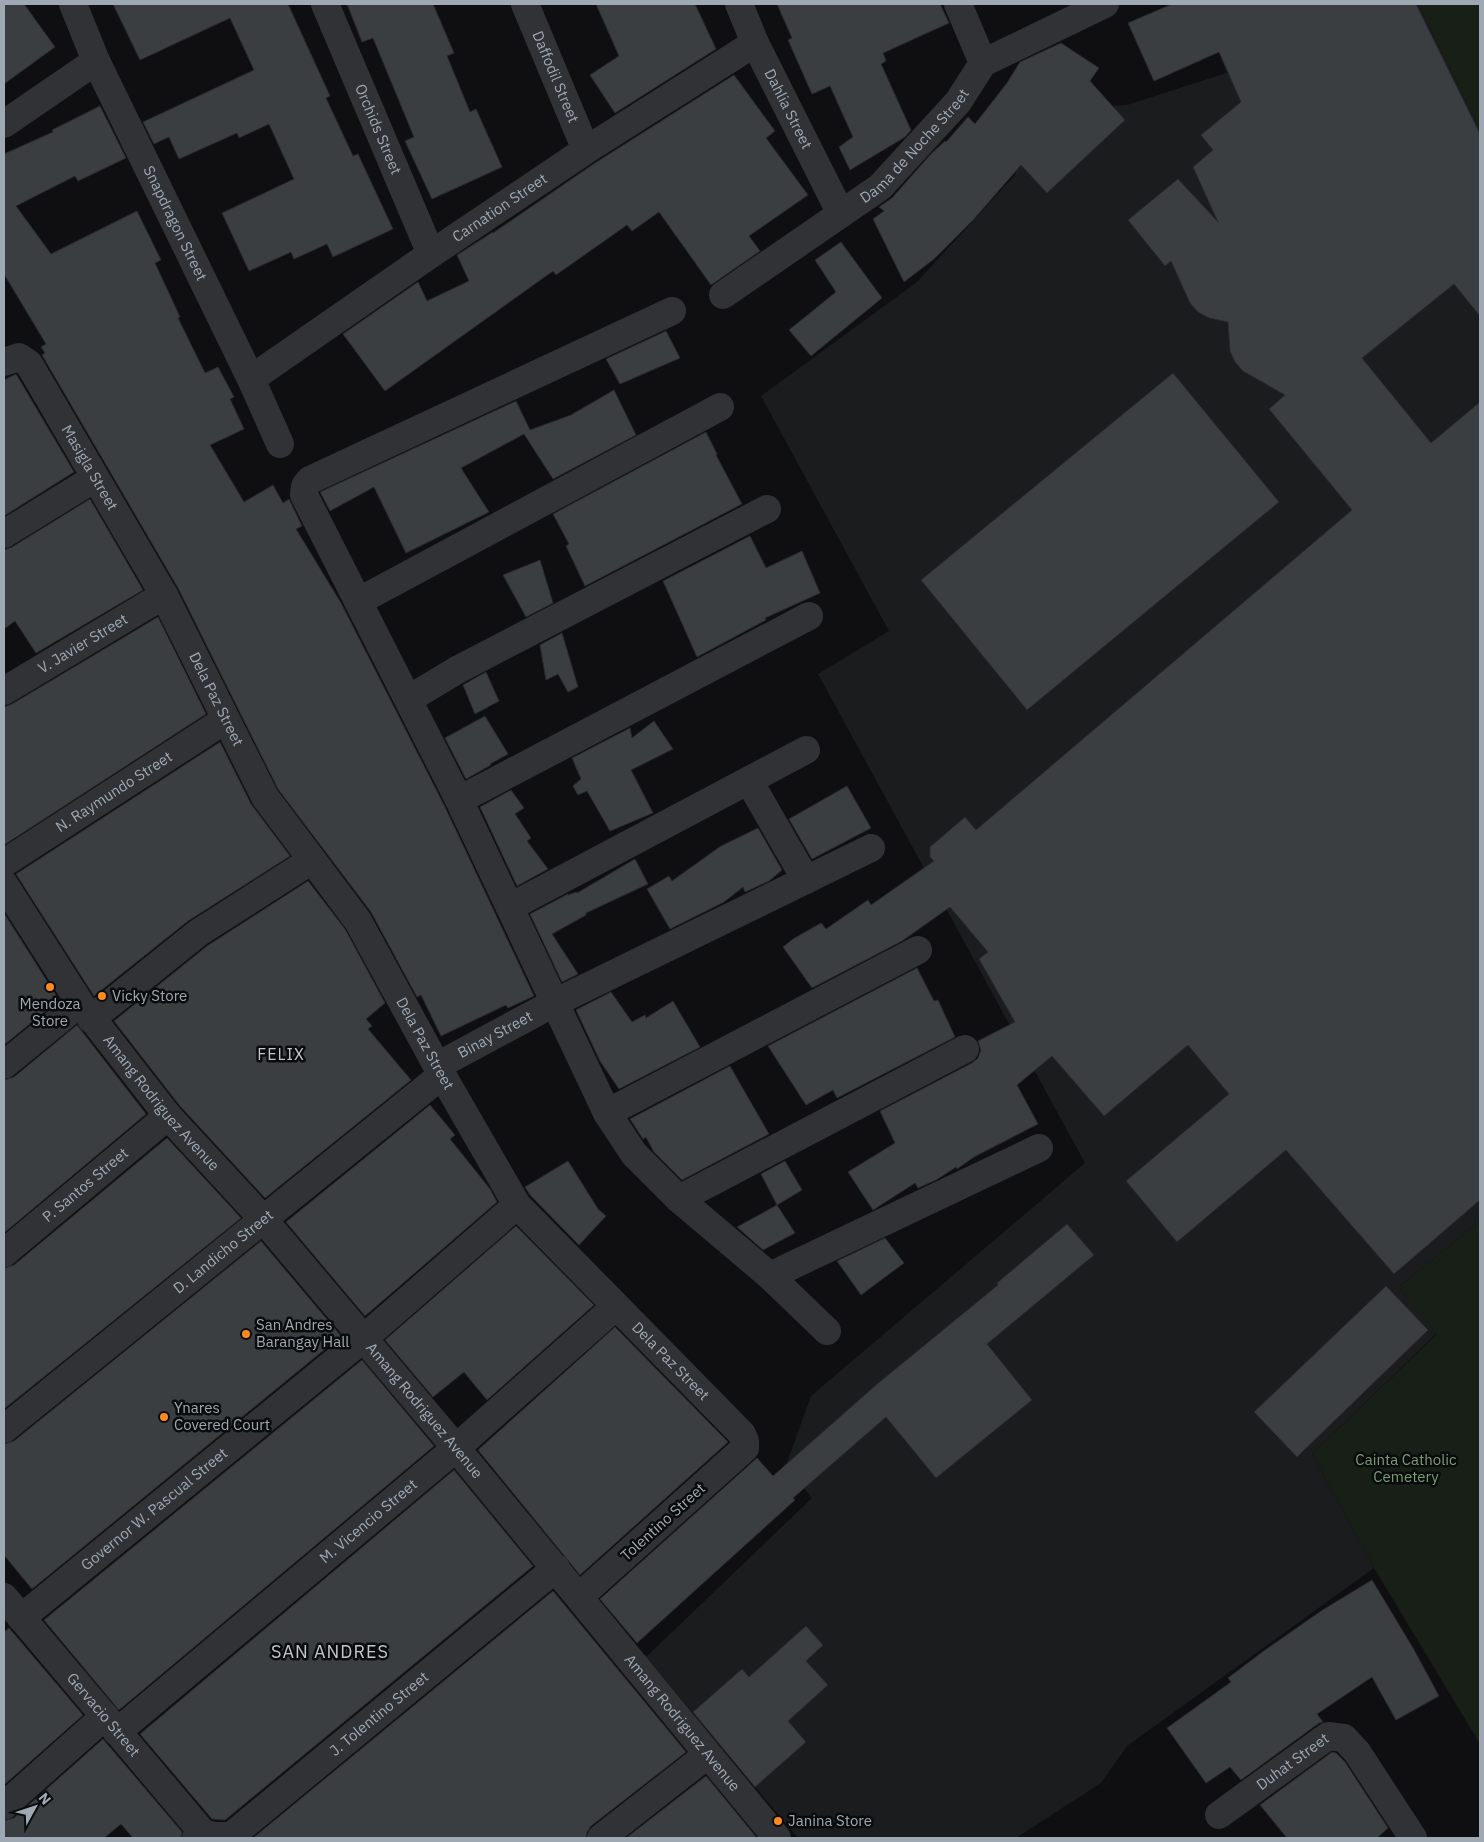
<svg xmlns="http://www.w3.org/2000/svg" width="1484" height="1842" font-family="'IBM Plex Sans',sans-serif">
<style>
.built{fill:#1b1c1e}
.green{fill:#181f17}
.building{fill:#3b3e41;stroke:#292a2d}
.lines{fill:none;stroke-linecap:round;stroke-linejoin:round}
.minor{stroke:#303236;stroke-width:28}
.poi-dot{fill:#fc8a1c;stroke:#0a0b0c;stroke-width:2}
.labels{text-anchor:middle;stroke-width:5;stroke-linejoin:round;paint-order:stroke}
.street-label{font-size:15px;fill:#9fa9b3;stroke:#0a0b0c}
.poi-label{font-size:15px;fill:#9fa9b3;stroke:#0a0b0c;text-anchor:start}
.park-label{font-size:15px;fill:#799f75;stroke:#0a0b0c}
.neighbourhood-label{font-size:16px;letter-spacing:1px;fill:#c0c7ce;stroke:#0a0b0c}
.quarter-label{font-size:18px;letter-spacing:1px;fill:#c0c7ce;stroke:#0a0b0c}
</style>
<rect width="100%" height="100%" fill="#0f0f11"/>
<!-- built -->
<polygon class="built" points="1385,4 1418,4 1480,129 1480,1221 1399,1287 1436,1334 1312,1454 1374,1568 1127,1746 1101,1783 1016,1838 798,1838 646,1657 812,1498 786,1465 811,1396 1085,1163 818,674 889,631 761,396 917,282 1015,175 1037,110 1127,105 1288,53"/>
<!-- green -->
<g class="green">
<polygon points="1418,4 1480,4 1480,129 1473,115"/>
<polygon points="1480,1221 1480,1744 1374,1568 1312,1454 1436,1335 1399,1287"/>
</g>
<!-- building -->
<g class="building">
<polygon points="4,4 24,4 55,47 4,84"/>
<polygon points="113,4 288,4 330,96 326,98 353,156 358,154 393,229 333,257 327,244 294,259 291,252 249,271 222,213 294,179 269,124 239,138 237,133 179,159 169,137 154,144 143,122 254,70 230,18 140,60"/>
<polygon points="347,4 433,4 454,53 447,56 470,112 476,109 502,167 432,199 405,141 414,137 373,38 362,42"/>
<polygon points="596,4 695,4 716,49 615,113 590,75 619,56"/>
<polygon points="777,4 940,4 949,23 883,53 886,61 881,64 911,130 905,137 850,170 839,147 853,137 830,86 812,94 788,40 792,38"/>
<polygon points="1172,4 1416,4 1480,134 1480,316 1454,284 1362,358 1431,443 1480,402 1480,1200 1394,1274 1286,1150 1177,1242 1126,1181 1229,1094 1188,1045 1104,1116 1052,1056 1017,1085 1038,1124 974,1157 957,1169 956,1167 936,1180 918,1188 915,1183 873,1210 848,1172 895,1143 880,1111 972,1063 978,1058 981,1050 978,1041 1015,1022 979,959 988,952 950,907 902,941 812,988 783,947 793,939 821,923 826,929 868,900 871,905 934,861 930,857 930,847 965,817 976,830 1352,510 1269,409 1285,395 1243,371 1235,362 1230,351 1228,322 1209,318 1198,312 1190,303 1171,261 1165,266 1128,220 1178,179 1218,222 1193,167 1213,150 1201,135 1241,102 1219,52 1154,81 1128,23"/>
<polygon points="1061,43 1099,68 1090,81 1125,120 1047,193 1021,165 974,219 934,259 904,282 873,219 884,211 879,207 892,198 931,154 945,141 946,142 968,117 975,124 1007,83 1020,62"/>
<polygon points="734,75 775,131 766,138 808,195 749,236 760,251 711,285 659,212 632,231 627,225 556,275 553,271 385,391 343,334 418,282 427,301 469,281 457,255 493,232 493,233 595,163"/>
<polygon points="100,106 126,158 78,181 75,176 16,206 51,254 137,211 161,260 155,263 180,317 178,318 205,373 218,367 234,397 230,399 244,429 210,445 244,502 273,485 283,503 289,499 302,526 296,529 341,603 445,807 534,996 508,1008 506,1005 441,1036 421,995 417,997 371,912 278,789 178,588 42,355 45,353 41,347 46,344 4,274 4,154 53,132 52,130"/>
<polygon points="841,242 882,298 811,356 789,330 836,292 815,260"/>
<polygon points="666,331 680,358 620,384 606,359"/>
<polygon points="1173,373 1279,502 1027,710 921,580"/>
<polygon points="16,374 74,472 4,516 4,380"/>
<polygon points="614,390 636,435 553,479 524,434 461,468 489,512 406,553 374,487 330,511 320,492 516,401 530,430 571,415"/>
<polygon points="706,432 717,454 716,455 742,504 585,586 566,546 569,544 553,514"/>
<polygon points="90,499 143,590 36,653 15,621 4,629 4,550 12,547"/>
<polygon points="750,536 766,568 802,551 820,593 765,618 766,620 697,657 663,581"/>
<polygon points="540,560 553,603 526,617 503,575"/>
<polygon points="158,617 206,714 4,845 4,707 12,704"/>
<polygon points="562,633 578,687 568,692 558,674 546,680 540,645"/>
<polygon points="486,672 499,701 475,714 463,685"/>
<polygon points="485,716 508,754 490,764 491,765 466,779 445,738"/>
<polygon points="654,721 673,749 631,770 653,813 610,831 587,791 578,795 573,786 581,779 572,758 630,728 632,738"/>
<polygon points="220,742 251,804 290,856 188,921 94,996 16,874"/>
<polygon points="847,786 871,828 812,859 789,819"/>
<polygon points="511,790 524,808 515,814 531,838 527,841 548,869 517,886 480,807"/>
<polygon points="758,828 782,870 769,881 745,892 743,887 724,902 670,929 647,889 669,876 672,881 721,846"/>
<polygon points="635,859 648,884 586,913 586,915 552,934 578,974 562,982 530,914 568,894 568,895 576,892 577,893"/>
<polygon points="308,881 345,929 385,1003 366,1019 372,1026 368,1029 411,1080 265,1198 180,1106 114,1021 207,946"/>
<polygon points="4,913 59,1000 4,1045"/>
<polygon points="917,968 934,1001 938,1000 955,1037 837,1098 833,1090 806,1105 768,1046"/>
<polygon points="611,992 632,1022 645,1015 646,1018 673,1001 700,1047 619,1089 600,1061 576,1010"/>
<polygon points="77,1025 146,1114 4,1233 4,1080 14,1077"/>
<polygon points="730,1066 769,1134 682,1180 654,1152 646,1137 643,1139 630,1119"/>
<polygon points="430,1105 455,1135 450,1139 490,1189 497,1202 365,1316 286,1222"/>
<polygon points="167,1138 241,1218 4,1409 4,1268 14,1265"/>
<polygon points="568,1161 598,1209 606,1216 579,1245 530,1195 525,1187"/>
<polygon points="785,1161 802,1190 777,1205 761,1174"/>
<polygon points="777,1205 795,1233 763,1250 737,1227"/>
<polygon points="1067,1224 1094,1255 987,1344 1032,1400 936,1478 886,1417 793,1498 795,1500 637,1643 600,1599 757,1458 773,1476 876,1385 998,1285 997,1283"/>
<polygon points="516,1226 594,1305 487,1400 464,1372 433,1397 385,1340"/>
<polygon points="885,1238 904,1263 861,1295 837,1261"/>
<polygon points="261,1241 341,1336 32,1589 4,1555 4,1444 14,1441"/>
<polygon points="1386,1286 1428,1330 1297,1457 1254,1412"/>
<polygon points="615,1327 728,1442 580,1575 478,1450"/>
<polygon points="362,1360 434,1446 119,1710 44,1620"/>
<polygon points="454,1470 533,1566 225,1820 212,1819 140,1734"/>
<polygon points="1372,1580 1413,1648 1439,1696 1396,1720 1372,1677 1317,1714 1323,1722 1319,1723 1241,1780 1230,1767 1206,1783 1167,1728 1231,1682 1228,1678 1261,1653 1321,1611"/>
<polygon points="553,1591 686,1752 591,1826 587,1832 586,1838 253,1838"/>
<polygon points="806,1626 823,1645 806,1661 828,1685 788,1721 806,1742 755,1787 693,1712 742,1669 749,1677"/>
<polygon points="9,1628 83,1715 4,1785 4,1632"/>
<polygon points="103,1739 182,1832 181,1838 133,1838 121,1824 104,1838 4,1838 4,1821 14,1818"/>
<polygon points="1332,1752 1336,1753 1345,1762 1388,1828 1377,1838 1287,1838 1260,1805"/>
<polygon points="706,1776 757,1838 626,1838"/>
</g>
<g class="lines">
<!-- minor -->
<g class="minor">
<path id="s1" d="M73,4L96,61L251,379L280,444"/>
<path id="s2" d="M325,4L431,254"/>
<path id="s3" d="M525,4L586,150"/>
<path id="s4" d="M739,4L755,43L841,214"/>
<polyline points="958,4 983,63"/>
<polyline points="4,124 96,61"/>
<path id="s5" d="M723,295L880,187L958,102L983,63L1105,4"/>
<polyline points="672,311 310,480 305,486 304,495 459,800 607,1113 634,1154 679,1199 770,1276 827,1331"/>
<path id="s6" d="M4,362L19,357L29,364L164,595L265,797L358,921L437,1066L517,1205L742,1434L745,1441V1448L580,1596"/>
<path id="s7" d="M251,379L431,254L586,150L755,43"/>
<polyline points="4,534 95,478"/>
<polyline points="359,601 720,407"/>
<path id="s8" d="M4,691L164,595"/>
<polyline points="409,699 457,670 767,509"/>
<polyline points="749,781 806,880"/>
<polyline points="459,800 809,616"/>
<path id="s9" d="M4,863L225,720"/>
<path id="s10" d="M4,884L80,1003L168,1116L263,1219L456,1448L777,1838"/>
<polyline points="510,907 806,750"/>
<polyline points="91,1019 198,933 312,860"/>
<polyline points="4,1065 80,1003"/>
<path id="s11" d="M437,1066L554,1003L871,848"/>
<polyline points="607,1113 918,950"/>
<polyline points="679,1199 965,1049"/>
<path id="s12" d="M4,1253L168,1116"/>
<polyline points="770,1276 1039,1148"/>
<path id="s13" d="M4,1429L442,1075"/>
<path id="s14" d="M4,1597L203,1833"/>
<path id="s15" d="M21,1618L364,1338L517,1205"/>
<path id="s16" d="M117,1732L456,1448L615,1307"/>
<polyline points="4,1806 105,1716"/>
<path id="s17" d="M1219,1815L1328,1736L1344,1738L1357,1752L1413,1838"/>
<path id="s18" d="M196,1838L203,1833L215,1836H231L556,1568"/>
<polyline points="601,1838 707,1755"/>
</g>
</g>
<!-- markers -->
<g class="poi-dot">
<circle cx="50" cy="987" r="5"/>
<circle cx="102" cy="996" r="5"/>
<circle cx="246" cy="1334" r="5"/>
<circle cx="164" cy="1417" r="5"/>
<circle cx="778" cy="1821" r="5"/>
</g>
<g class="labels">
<!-- street labels -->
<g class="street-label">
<text dy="5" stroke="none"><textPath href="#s3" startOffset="79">Daffodil Street</textPath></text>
<text dy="5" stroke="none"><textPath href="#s4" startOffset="116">Dahlia Street</textPath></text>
<text dy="5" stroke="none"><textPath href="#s2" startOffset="136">Orchids Street</textPath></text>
<text dy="5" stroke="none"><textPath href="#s5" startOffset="244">Dama de Noche Street</textPath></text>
<text dy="5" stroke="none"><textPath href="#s7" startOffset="302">Carnation Street</textPath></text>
<text dy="5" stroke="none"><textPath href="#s1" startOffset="242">Snapdragon Street</textPath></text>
<text dy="5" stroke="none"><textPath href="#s6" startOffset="148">Masigla Street</textPath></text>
<text dy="5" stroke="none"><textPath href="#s8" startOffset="92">V. Javier Street</textPath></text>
<text dy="5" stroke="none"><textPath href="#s6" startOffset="412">Dela Paz Street</textPath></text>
<text dy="5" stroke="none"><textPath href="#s9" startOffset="131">N. Raymundo Street</textPath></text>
<text dy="5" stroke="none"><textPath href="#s11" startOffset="66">Binay Street</textPath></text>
<text dy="5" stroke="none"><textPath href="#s6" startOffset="816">Dela Paz Street</textPath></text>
<text dy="5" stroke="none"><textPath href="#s10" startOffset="270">Amang Rodriguez Avenue</textPath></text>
<text dy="5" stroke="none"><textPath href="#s12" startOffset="106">P. Santos Street</textPath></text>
<text dy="5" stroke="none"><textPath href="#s13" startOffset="282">D. Landicho Street</textPath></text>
<text dy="5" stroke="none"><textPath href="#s6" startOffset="1221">Dela Paz Street</textPath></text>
<text dy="5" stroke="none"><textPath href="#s10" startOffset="675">Amang Rodriguez Avenue</textPath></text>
<text dy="5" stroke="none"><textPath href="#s15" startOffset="172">Governor W. Pascual Street</textPath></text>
<text dy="5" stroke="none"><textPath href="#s16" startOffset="328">M. Vicencio Street</textPath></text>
<text transform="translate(663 1522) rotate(-42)" y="5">Tolentino Street</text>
<text dy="5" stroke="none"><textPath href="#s18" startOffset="229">J. Tolentino Street</textPath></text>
<text dy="5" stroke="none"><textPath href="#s14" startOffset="154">Gervacio Street</textPath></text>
<text dy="5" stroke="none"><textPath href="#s10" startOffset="1080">Amang Rodriguez Avenue</textPath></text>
<text dy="5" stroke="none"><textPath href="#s17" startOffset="91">Duhat Street</textPath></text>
</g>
<!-- poi labels -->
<g class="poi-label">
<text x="112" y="1001">Vicky Store</text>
<text x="50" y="1009" text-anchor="middle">Mendoza<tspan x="50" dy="17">Store</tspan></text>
<text x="256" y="1330">San Andres<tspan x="256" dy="17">Barangay Hall</tspan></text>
<text x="174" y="1413">Ynares<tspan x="174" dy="17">Covered Court</tspan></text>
<text x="788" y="1826">Janina Store</text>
</g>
<!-- park labels -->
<g class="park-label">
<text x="1406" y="1465">Cainta Catholic<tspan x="1406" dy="17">Cemetery</tspan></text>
</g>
<!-- neighbourhood labels -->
<g class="neighbourhood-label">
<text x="281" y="1060">FELIX</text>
</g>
<!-- quarter labels -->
<g class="quarter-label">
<text x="330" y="1658">SAN ANDRES</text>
</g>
</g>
<!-- border -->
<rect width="1484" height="1842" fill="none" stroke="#9fa9b3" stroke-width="10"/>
<!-- north arrow -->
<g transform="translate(35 1807) rotate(50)" stroke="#0a0b0c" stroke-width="4" paint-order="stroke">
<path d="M0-4L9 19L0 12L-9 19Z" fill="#9fa9b3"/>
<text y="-8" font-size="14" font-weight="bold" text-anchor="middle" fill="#9fa9b3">N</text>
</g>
</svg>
